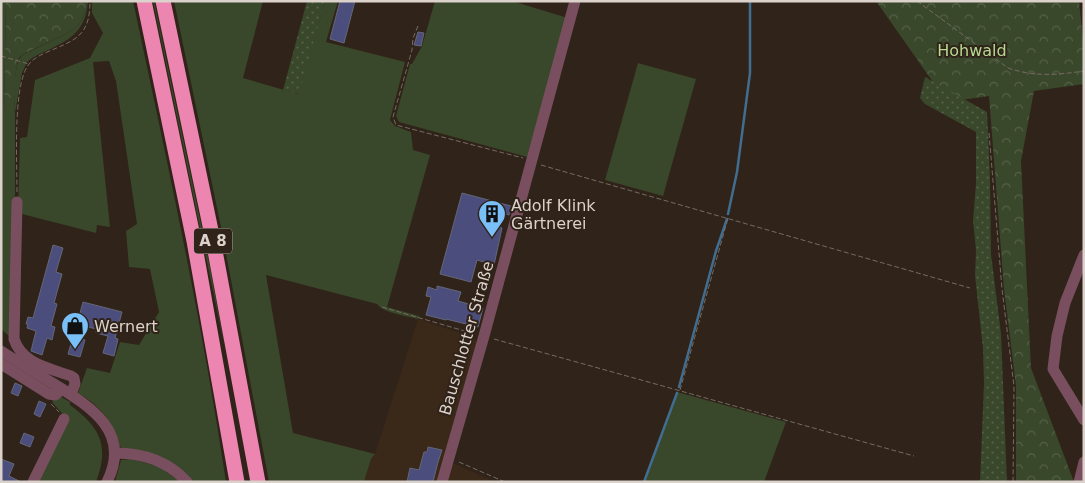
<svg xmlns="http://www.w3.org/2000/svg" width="1085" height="483" font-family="'DejaVu Sans',sans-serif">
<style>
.built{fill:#3a2819}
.grass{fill:#39472a}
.forest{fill:url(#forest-crowns)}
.park{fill:url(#park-dots)}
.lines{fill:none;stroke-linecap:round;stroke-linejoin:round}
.stream{stroke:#406d90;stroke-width:2.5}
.building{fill:#4b4e7c;stroke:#646677}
.path{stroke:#766b62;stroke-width:1;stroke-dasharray:5 2.5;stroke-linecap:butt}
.minor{stroke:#794f60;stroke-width:11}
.highway{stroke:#ec85b0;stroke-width:15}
.labels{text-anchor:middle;stroke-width:4;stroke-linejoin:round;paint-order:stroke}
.shield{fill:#302319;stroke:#a89e96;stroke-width:1}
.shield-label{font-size:15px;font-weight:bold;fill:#dbd2cb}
.park-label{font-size:16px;fill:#b5d990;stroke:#302319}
.poi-label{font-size:16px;fill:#dbd2cb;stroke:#302319;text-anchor:start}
.street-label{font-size:16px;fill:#dbd2cb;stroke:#302319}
</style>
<defs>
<pattern id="forest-crowns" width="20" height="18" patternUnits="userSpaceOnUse" patternTransform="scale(1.25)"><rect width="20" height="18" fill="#39472a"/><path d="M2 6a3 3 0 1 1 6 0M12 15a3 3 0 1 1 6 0" fill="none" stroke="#556148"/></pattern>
<pattern id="park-dots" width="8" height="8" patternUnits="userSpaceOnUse" patternTransform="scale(1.25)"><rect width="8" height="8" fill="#39472a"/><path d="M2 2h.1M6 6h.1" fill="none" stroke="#556148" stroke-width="1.8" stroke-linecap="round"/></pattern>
</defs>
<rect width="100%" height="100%" fill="#302319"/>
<!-- built -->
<polygon class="built" points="418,319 473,337 479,344 444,459 495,482 364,482 371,459 375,454"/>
<!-- grass -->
<g class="grass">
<path d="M1,1H6L4,110L15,112C13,103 14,66 20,58C22,54 29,52 33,50C55,37 87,33 87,1L88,2C85,39 60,43 32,58L27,62L22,73L15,113V200L11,338L1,329Z"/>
<path d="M92,1H133C167,161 202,320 226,482H193L190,478L122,448C115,442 116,435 112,427C105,412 92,401 78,393L87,368L110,373L120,342L139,345L159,312L150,269L129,267L126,231L137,224L116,81L109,61L93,62L110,227L97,225L96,233L18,213L20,138L27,137L35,80L90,58L103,33L92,13Z"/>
<polygon points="153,1 154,1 209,262 225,349"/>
<path d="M174,1H263L243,78L298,94L325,1H338L326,42L405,62L390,120L395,126L411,132L413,150L430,155L387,307L419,316L418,319C407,316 383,313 377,304L266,275L293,433L375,454L371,459L364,482H269L221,227Z"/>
<polygon points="435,1 512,1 568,18 527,157 399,122 396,116 410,64 412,64 422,46"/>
<polygon points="638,63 696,79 663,196 605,180"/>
<polygon points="677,392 786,422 764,482 643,482"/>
<path d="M58,395L70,402V405C100,427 110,446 96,482H37L67,419L52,402Z"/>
<polygon points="132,459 160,467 180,482 115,482 121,460"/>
</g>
<!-- forest -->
<g class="forest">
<path d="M6,1H87C87,33 55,37 32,50C28,52 22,54 19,58C15,65 13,104 15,113L4,110Z"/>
<polygon points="876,1 1079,1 1084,51 1084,84 1034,91 1021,161 1031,368 1074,482 1016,482 1016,386 1004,289 989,96 947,102"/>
</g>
<!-- park -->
<g class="park">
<polygon points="307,1 325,1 299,94 283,90"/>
<polygon points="925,77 987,112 990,179 991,254 1001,334 1007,482 980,482 984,383 983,349 975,275 976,250 973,221 976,183 976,132 925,104 920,98"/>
</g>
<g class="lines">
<!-- stream -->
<g class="stream">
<polyline points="728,214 737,172 750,73 750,1"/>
<polyline points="679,387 716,251 727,219"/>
<polyline points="644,482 677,393"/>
</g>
</g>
<!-- building -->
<g class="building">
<polygon points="340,1 355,1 344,43 330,39"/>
<polygon points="418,32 424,33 421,46 414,45"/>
<polygon points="462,193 511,206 509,215 498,211 494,225 502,228 494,265 477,260 471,282 440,274"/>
<polygon points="53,245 63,248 56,272 62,274 54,303 57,304 51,326 55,327 52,340 47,338 42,355 31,351 36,331 27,328 28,324 26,324 28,317 33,318"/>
<polygon points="437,286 461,292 458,301 483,308 478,327 446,319 446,320 426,315 431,297 426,296 428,287 437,290"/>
<polygon points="83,302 122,312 115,338 118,339 114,356 103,353 108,336 96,333 96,329 77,324"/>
<polygon points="73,337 85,340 80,357 68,354"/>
<polygon points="15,383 22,386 18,396 11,393"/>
<polygon points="39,401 46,404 40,417 34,414"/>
<polygon points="24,433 34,437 30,447 20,443"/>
<polygon points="428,447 442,450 438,462 433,482 407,482 410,468 419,470 424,452 427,452"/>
<polygon points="1,459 14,464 9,476 21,482 1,482"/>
</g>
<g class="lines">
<!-- path -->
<g class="path">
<path d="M917,1L1008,68C1034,77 1057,75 1084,71"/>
<polyline points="418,26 413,38 412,50 393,117 396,125 523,158"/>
<polyline points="1,56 29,64"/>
<polyline points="989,133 1002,289 1014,386 1013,482"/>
<polyline points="541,165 970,288"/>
<path d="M17,192C17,163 13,90 27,67C31,60 38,56 45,53C74,40 90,38 90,1"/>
<polyline points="382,307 475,334"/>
<polyline points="494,339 914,456"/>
<polyline points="680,390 728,218"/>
<polyline points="51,404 59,412"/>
<polyline points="459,462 505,482"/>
</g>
<!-- minor -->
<g class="minor">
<path d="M17,202L14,339C22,364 49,368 71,376L74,378L75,384L71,394"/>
<polyline points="1084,255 1065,303 1057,336 1053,369 1084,420"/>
<path d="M1,351C18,362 36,373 54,384C91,407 132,432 107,482"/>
<polyline points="1,364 49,394 55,395 62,389"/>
<path d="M115,453C142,453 168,461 187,482"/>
<polyline points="33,482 64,419"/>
<polyline points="442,482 484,336 575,1"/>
<polyline points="1079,482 1084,462"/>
</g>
<!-- highway -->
<g class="highway">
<polyline points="144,1 194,241 237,482"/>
<polyline points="163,1 213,240 258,482"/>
</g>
</g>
<!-- icons -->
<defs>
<symbol id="building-pin" viewBox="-11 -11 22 30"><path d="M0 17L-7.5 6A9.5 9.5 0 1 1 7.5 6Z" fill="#79bff8" stroke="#302319"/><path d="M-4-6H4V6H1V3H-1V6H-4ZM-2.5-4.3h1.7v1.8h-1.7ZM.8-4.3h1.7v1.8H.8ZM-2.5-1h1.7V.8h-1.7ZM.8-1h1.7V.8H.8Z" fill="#111"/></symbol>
<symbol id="shop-pin" viewBox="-11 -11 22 30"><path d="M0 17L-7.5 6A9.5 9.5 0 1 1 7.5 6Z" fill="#79bff8" stroke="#302319"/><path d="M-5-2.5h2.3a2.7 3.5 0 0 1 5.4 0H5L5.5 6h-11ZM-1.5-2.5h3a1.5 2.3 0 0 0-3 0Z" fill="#111"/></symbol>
</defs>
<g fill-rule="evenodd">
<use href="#building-pin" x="476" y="198" width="32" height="43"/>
<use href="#shop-pin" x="59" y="310" width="32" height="43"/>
</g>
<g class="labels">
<!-- shield labels -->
<rect class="shield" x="194" y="228.5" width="38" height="25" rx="4"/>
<g class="shield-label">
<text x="213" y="246">A 8</text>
</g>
<!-- park labels -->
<g class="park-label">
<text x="972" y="56">Hohwald</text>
</g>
<!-- poi labels -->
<g class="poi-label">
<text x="511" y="211">Adolf Klink<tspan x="511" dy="18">Gärtnerei</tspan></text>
<text x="94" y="332">Wernert</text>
</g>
<!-- street labels -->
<g class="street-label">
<text transform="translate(466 338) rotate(-74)" y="6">Bauschlotter Straße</text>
</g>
</g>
<!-- border -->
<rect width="1085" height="483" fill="none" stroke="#dbd2cb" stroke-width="5"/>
</svg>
